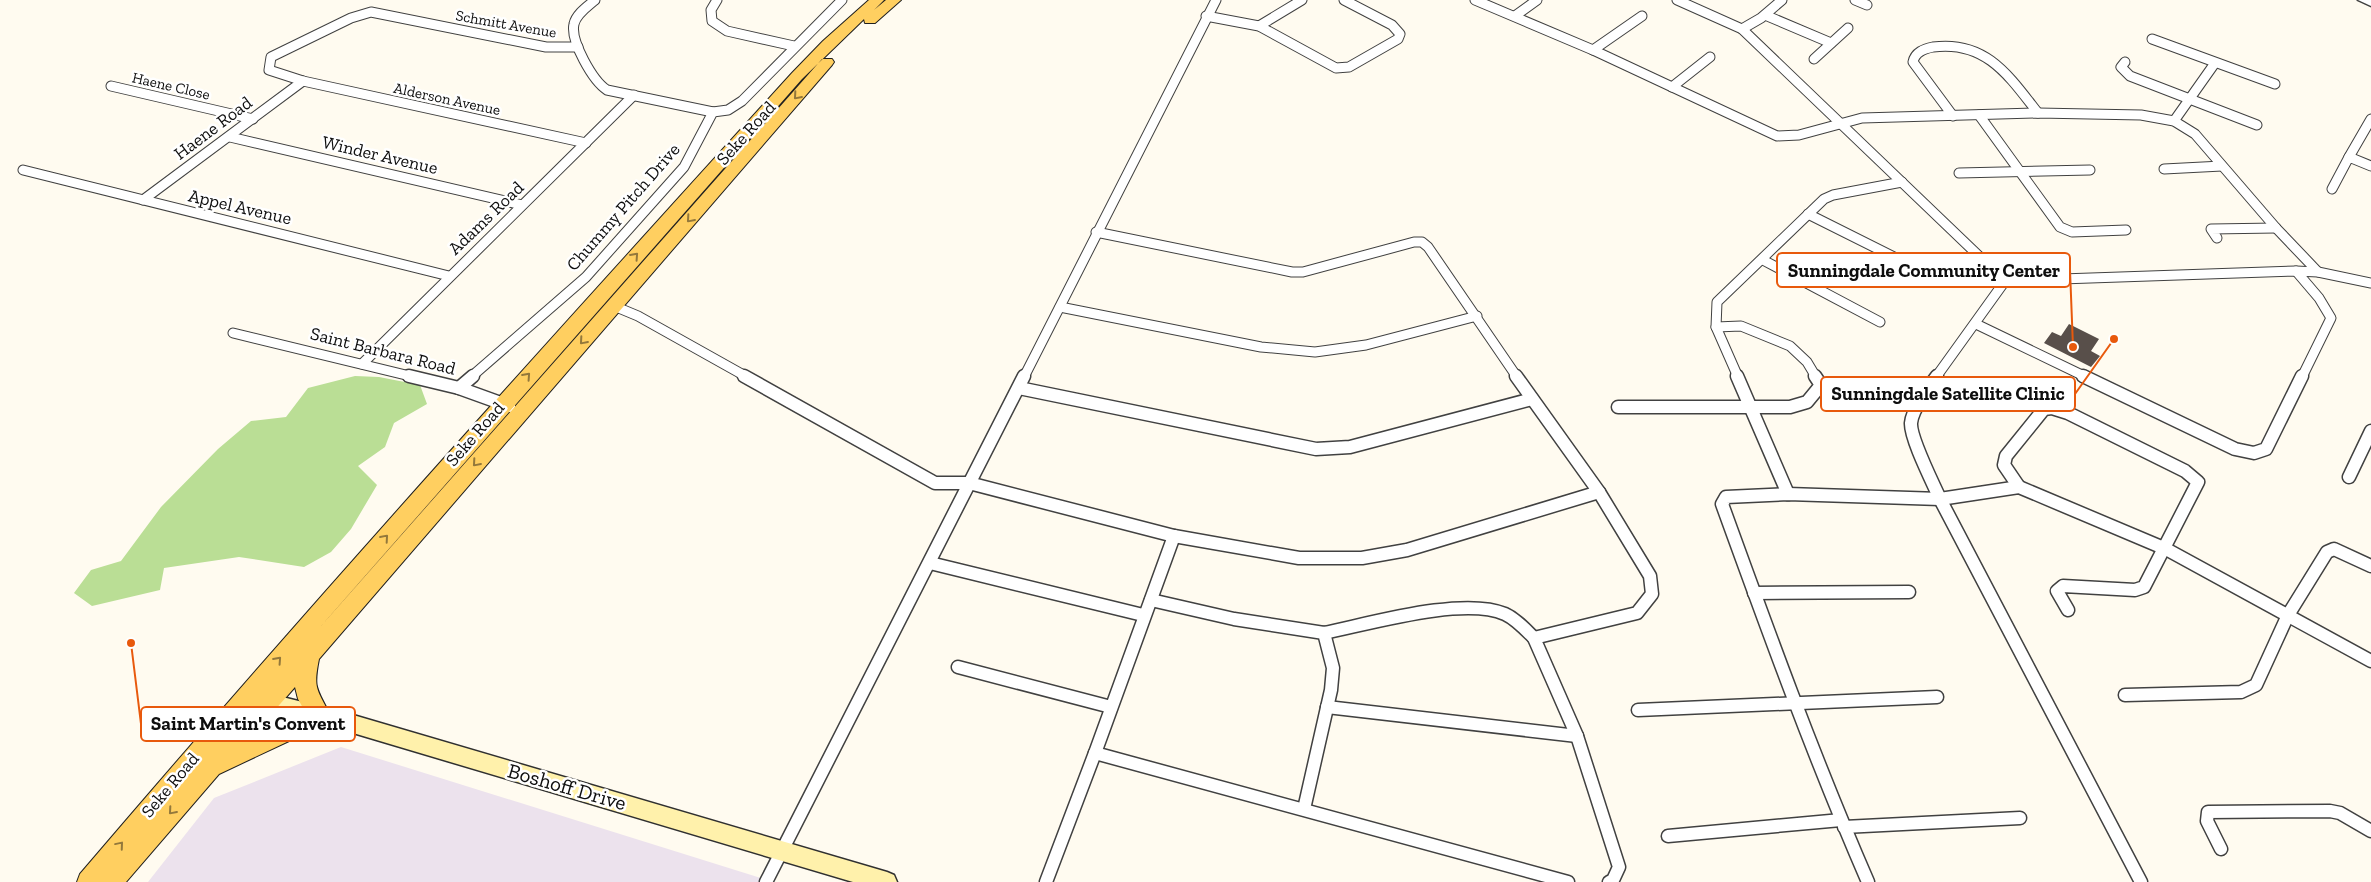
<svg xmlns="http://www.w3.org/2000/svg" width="2371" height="882" font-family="'Zilla Slab',serif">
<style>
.industrial{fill:#ece2ed}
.forest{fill:#bade95}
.building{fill:#584f4a}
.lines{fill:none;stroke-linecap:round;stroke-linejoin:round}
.minor-far1-casing{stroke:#414141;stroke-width:11}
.minor-casing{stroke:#414141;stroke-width:15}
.tertiary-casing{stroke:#414141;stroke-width:3}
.secondary-casing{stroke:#303030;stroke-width:3}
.primary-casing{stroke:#1f1f1f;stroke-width:2}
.minor-far1{stroke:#fff;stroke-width:9}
.minor{stroke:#fff;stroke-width:12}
.tertiary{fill:#fff;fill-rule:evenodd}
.secondary{fill:#fff1ab;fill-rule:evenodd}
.primary{fill:#ffcf60;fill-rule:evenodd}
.oneway{stroke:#93783b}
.labels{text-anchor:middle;stroke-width:5;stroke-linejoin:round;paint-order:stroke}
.far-street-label{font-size:15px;fill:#0e0e0e;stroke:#fff}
.street-label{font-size:18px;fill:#0e0e0e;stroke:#fff}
.near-street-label{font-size:21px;fill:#0e0e0e;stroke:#fff}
.leader{fill:none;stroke:#e8590c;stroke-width:2}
.callout-dot{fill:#e8590c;stroke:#fff;stroke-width:2}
.callout{fill:#fff;stroke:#e8590c;stroke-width:2}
.callout-label{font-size:19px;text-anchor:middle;font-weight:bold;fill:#0e0e0e}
</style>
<rect width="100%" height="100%" fill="#fffbf0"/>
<!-- industrial -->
<polygon class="industrial" points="341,747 774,882 148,882 214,798"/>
<!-- forest -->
<polygon class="forest" points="355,376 379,377 420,385 427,404 394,423 385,447 358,466 377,485 351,529 331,552 304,567 239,557 164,568 160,590 92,606 74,593 91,570 121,561 161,507 218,449 251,421 286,417 308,388"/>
<!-- building -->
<polygon class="building" points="2069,324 2099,339 2091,351 2100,356 2091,367 2044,343 2052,332 2061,336"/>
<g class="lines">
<defs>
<g id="minor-far1">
<path d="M595,0C588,6 576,14 574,24C570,41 593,81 607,90L713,112"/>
<polyline points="717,0 711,10 712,21 727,31 794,46"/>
<polyline points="1475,0 1593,50 1777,136 1799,135 1862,118 2038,113 2141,115 2174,121 2195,134 2276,228 2318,272"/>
<polyline points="1677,0 1742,29 2005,281"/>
<polyline points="1855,0 1867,5"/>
<polyline points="1765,15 1831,43"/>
<polyline points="1206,16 1259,26 1336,68 1349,67 1398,39 1400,34 1392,25 1344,0"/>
<polyline points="1515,16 1537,0"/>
<polyline points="1259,26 1302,0"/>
<polyline points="1742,29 1761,18 1782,0"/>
<polyline points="2152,39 2275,84"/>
<polyline points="578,47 546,47 371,12 351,18 271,57 269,70 303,81 586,143"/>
<polyline points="1593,50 1642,16"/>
<polyline points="1814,59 1848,28"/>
<polyline points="2125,62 2121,67 2130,76 2257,125"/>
<polyline points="111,86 253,119"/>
<polyline points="1672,87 1710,57"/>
<polyline points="1979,115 2060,227 2072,232 2126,230"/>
<path d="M1953,116L1913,62C1915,52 1924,49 1933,47C1986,40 2009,76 2038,113"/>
<polyline points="2174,121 2215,63"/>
<polyline points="230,137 522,205"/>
<polyline points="2349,157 2371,119"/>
<polyline points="2164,169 2222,166"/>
<polyline points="23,170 449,276"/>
<polyline points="1959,173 2090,170"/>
<polyline points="2332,189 2349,157 2371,166"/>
<polyline points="143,200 303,81"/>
<polyline points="1808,214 1922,271"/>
<polyline points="1096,232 1292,272 1303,272 1414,242 1422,242 1428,247 1517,377"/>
<polyline points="2217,238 2211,229 2276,228"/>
<polyline points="1763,260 1880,322"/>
<polyline points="2296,271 2319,298 2331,318 2302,377"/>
<polyline points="614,306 638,316 747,377"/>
<polyline points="1060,307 1261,347 1315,352 1366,345 1477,316"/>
<polyline points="1976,324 2086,377"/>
<polyline points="1716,327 1741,326 1790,346 1807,362 1816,377"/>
<polyline points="233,333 414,377"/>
<polyline points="362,364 634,95"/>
<polyline points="471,377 586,277 684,167 713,112 728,110 742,101 842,0"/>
<polyline points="1024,377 1216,0"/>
<polyline points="1738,377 1716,327 1717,302 1824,199 1833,195 1902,182"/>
<polyline points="1936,377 2005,281 2296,271 2318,272 2371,283"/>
</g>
<g id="minor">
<polyline points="409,376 459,388 509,406"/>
<polyline points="744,376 935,483 969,483 1174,536 1299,558 1362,558 1407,550 1599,492 1516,376"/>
<polyline points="1737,376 1788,494"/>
<path d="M1937,376C1929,386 1912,410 1911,423C1910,438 1933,483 1940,499L2141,882"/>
<polyline points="2083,376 2235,449 2254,453 2266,449 2302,376"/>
<polyline points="459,388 473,376"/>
<polyline points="1019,388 1316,449 1350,447 1532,399"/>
<polyline points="1618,407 1790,407 1807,402 1821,385 1815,376"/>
<polyline points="2349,477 2371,431"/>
<polyline points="2019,487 2004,465 2006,456 2044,409 2052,408 2068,413 2185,471 2198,482 2144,587 2135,590 2063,586 2057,591 2068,610"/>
<polyline points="1599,492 1650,576 1652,594 1637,613 1534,638 1577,736 1619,867 1613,880 1609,882"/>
<polyline points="1174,536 1095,753 1568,882"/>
<polyline points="930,563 1143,615"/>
<polyline points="1754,593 1909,592"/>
<polyline points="1151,600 1234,619 1324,633 1333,668 1331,690 1304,809"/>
<path d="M1324,633C1369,624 1463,596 1505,614C1516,619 1525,629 1534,638"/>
<polyline points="958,667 1111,707"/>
<polyline points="2125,695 2241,692 2256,685 2288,615 2327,552 2334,549 2371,566"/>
<polyline points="1327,707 1577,736"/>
<polyline points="1638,710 1937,697"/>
<polyline points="1844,827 2020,818"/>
<polyline points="1668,836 1841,820"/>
<polyline points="2221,849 2207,821 2208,812 2330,811 2340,813 2371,831"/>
<polyline points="766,882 1024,376"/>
<polyline points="1046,882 1095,753"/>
<path d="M1868,882C1814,758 1768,631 1722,504L1726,497L1788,494L1940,499L2019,487L2166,549L2371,661"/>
</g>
<polygon id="tertiary" points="2358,0 2371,0 2371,6"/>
<polygon id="secondary" points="258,691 343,712 887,872 894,875 897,882 853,882 343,730 258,707 251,705 249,699 251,693"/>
<path id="primary" d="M869,0H884L874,10L886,0H901L875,23H865L864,19L802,79L314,634L822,59H832L834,62L832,65L319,659C313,689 317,688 329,713L343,711L351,714L354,721L351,728L289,741L219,774L126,882H77L80,874C312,602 552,337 792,73L823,41ZM295,687L298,699L308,717L287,721L253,735Z"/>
</defs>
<!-- minor-far1 casing -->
<use href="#minor-far1" class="minor-far1-casing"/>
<!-- minor casing -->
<use href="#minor" class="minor-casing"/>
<!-- tertiary casing -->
<use href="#tertiary" class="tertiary-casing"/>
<!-- secondary casing -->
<use href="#secondary" class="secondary-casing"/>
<!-- primary casing -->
<use href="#primary" class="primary-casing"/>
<!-- minor-far1 -->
<use href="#minor-far1" class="minor-far1"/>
<!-- minor -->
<use href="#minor" class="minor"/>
<!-- tertiary -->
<use href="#tertiary" class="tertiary"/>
<!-- secondary -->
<use href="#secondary" class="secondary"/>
<!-- primary -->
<use href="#primary" class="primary"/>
</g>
<!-- one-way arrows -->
<defs><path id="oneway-chevron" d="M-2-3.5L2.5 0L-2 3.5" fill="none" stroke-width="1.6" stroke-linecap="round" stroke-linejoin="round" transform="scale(1.25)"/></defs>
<g class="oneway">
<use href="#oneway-chevron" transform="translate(797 96) rotate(131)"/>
<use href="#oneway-chevron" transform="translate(690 219) rotate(131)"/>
<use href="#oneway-chevron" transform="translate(635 256) rotate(-48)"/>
<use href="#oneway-chevron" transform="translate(583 341) rotate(131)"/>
<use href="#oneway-chevron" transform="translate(527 376) rotate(-48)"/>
<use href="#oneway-chevron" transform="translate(476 463) rotate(131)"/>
<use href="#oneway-chevron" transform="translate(385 538) rotate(-49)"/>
<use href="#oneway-chevron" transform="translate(278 660) rotate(-48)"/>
<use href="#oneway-chevron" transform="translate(172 811) rotate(131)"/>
<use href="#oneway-chevron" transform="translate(120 845) rotate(-50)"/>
</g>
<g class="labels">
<!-- far-street labels -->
<g class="far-street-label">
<text transform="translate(506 24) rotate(10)" y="5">Schmitt Avenue</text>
<text transform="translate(171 86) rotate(13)" y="5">Haene Close</text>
<text transform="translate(447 99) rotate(12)" y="5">Alderson Avenue</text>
</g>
<!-- street labels -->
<g class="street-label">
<text transform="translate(213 128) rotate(-37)" y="6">Haene Road</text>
<text transform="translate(746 133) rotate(-48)" y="6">Seke Road</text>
<text transform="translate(380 155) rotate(13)" y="6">Winder Avenue</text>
<text transform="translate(240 207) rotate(13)" y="6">Appel Avenue</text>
<text transform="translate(623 207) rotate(-49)" y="6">Chummy Pitch Drive</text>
<text transform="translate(486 218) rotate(-44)" y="6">Adams Road</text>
<text transform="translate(383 351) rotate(14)" y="6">Saint Barbara Road</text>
<text transform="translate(475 434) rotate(-49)" y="6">Seke Road</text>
<text transform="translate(170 785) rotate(-50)" y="6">Seke Road</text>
</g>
<!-- near-street labels -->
<g class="near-street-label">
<text transform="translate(567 787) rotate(16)" y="7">Boshoff Drive</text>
</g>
</g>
<!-- callouts -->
<path class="leader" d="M2073 347L2070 270M2114 339L2075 394M131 643L141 724"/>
<g class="callout-dot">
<circle cx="2073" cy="347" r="5"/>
<circle cx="2114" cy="339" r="5"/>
<circle cx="131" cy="643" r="5"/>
</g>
<g class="callout">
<rect x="1777" y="253" width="293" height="34" rx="5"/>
<rect x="1821" y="377" width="254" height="34" rx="5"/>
<rect x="141" y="707" width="214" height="34" rx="5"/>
</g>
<g class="callout-label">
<text x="1924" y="277">Sunningdale Community Center</text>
<text x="1948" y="400">Sunningdale Satellite Clinic</text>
<text x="248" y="730">Saint Martin's Convent</text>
</g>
</svg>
